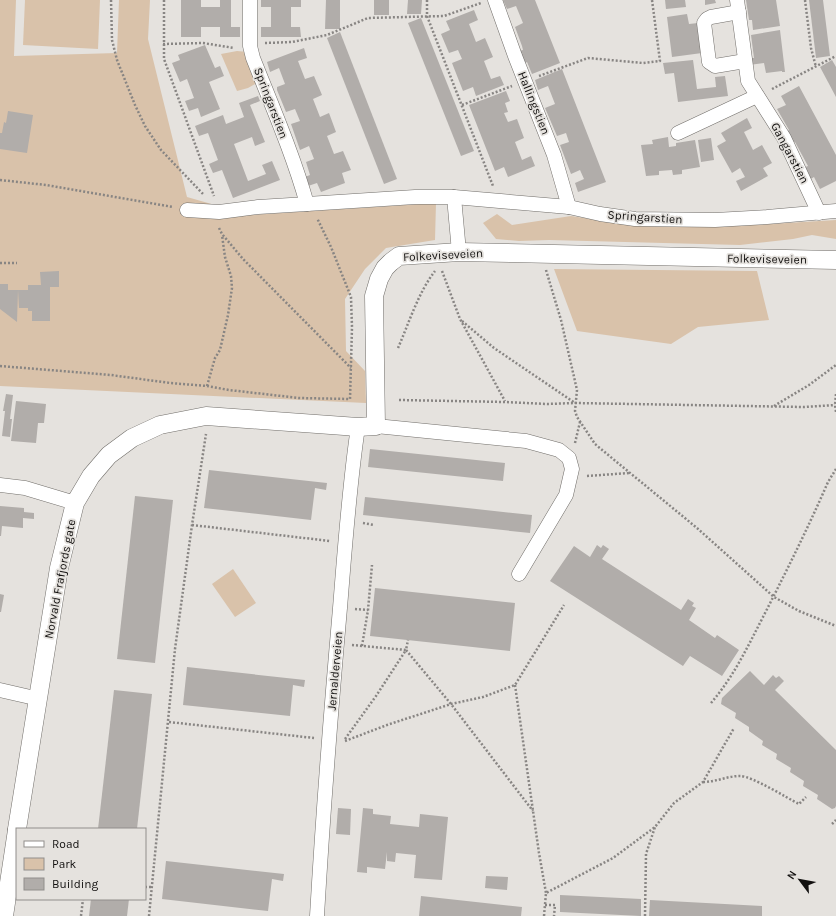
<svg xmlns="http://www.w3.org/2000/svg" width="836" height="916" font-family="Karla,sans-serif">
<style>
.green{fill:#d9c2aa}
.building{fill:#b1adaa}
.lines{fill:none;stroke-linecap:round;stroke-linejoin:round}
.minor-casing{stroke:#716e6a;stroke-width:15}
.tertiary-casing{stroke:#716e6a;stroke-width:19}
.path{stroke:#888583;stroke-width:2.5;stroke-dasharray:2 2;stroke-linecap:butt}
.minor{stroke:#fff;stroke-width:14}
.tertiary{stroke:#fff;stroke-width:18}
.labels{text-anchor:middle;stroke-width:3.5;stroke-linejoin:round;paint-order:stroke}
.street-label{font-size:12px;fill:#12100f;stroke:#e5e2de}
</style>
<rect width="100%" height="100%" fill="#e5e2de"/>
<!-- green -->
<g class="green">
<polygon points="0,0 16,0 14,56 117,53 119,0 150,0 148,39 187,197 250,215 436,203 435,240 386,248 365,269 345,299 346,351 365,371 366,403 0,386"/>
<polygon points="25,0 100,0 98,49 23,45"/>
<polygon points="237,51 248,52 257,83 248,88 237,91 221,54"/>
<polygon points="497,214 512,225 571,216 623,224 736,226 836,220 836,239 812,235 793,239 740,245 549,240 519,241 496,239 483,223"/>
<polygon points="554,269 757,271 769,320 698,327 671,344 577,331"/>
<polygon points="233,569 256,603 235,617 212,584"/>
</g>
<!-- building -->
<g class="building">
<polygon points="181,0 201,0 201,7 220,7 220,0 231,0 231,27 240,27 240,37 220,37 220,27 201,27 201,37 181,37"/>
<polygon points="261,0 301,0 301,7 291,7 291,27 300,27 301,37 261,37 261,27 271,27 271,7 261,7"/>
<polygon points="326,0 340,0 340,29 325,29"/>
<rect x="374" y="0" width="15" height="15"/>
<polygon points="408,0 422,0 421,14 407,14"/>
<polygon points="503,0 535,0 560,63 532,74 527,62 523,64 518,51 523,50 522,46 515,27 523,23 516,6 507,9"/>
<polygon points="665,0 685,0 686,7 666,9"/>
<polygon points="705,0 715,0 716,3 705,5"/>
<polygon points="746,0 776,0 780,26 753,30 752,20 749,20"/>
<polygon points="809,0 823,0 830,56 816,58"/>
<polygon points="474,10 478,20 469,24 476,42 485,38 493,57 484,61 491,79 500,76 504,85 476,96 473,87 463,91 452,63 462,59 458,50 449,53 441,34 450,30 446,21"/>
<polygon points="687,14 689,24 698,23 702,53 672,57 667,17"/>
<polygon points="421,18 474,151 461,156 408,23"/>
<polygon points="780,30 785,72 782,72 782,71 766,73 764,63 749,65 748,58 754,58 751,35"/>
<polygon points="340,32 397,179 384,184 327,38"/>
<polygon points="205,45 215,68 220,66 224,76 209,82 220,109 201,117 198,108 189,111 185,101 194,98 187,79 180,82 172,63 180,60 178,55"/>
<polygon points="304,48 307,58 298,61 305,79 314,76 322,95 313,99 320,117 329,113 336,132 327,136 334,154 343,151 351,170 342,173 345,183 321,192 317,183 308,186 305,177 310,175 306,162 314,159 309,146 300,150 291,124 300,121 295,109 286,112 277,90 277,87 285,84 279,68 270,72 267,62"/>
<polygon points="693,60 697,89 716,87 715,77 725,76 728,96 678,102 674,73 665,74 663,63"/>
<polygon points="832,60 836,67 836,97 820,67"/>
<polygon points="562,69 606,182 578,192 575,183 584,179 580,170 571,174 560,145 569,142 566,133 557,136 545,108 555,104 548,86 538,90 535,80"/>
<polygon points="799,86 836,155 836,181 820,189 814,177 809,180 803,168 808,166 795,142 790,144 784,133 789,130 777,109 786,105 781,96"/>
<polygon points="506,91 510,101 505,103 508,112 504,113 508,122 517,119 524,138 515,142 522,160 531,156 535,166 508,177 504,167 495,171 469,105"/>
<polygon points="258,96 260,101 250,105 265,142 255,146 252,137 234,144 248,181 266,174 262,165 272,161 280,180 233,198 222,170 213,173 209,164 218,160 208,133 199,136 195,126 223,115 226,124 244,117 239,103"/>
<polygon points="8,111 33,115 27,153 0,149 0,133 2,133 4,122 6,123"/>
<polygon points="747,118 752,128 744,132 753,150 762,145 772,163 763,168 768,176 741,191 736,181 745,177 740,168 732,173 717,146 726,141 721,133"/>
<polygon points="668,137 669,147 676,146 676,143 695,140 700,167 682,170 682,174 673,175 672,170 659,171 659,175 646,176 641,145 653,144 652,140"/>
<polygon points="711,138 714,160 701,162 698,140"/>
<polygon points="59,271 59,287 50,287 50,321 32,321 32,311 28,311 28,308 19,308 18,290 28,290 28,285 41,285 40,272"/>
<polygon points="0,284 8,284 8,290 18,290 17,322 0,309"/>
<polygon points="6,394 13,395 10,419 12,419 10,437 2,436 5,411 3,411"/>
<polygon points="16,401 46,404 44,423 38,423 36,443 11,441"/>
<polygon points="370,449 505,463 503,481 368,467"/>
<polygon points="209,470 327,483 326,490 315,488 311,520 204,508"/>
<polygon points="135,496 173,500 155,663 117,659"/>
<polygon points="365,497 532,515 530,533 363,515"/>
<polygon points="0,506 24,508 24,512 34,513 34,519 23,518 23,528 2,526 1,536 0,536"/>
<polygon points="597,545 601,548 603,545 609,549 602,559 681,610 688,599 694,603 692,606 696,608 689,620 715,638 717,635 739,650 722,676 690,656 683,666 550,581 574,546 590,557"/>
<polygon points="375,588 515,603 510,651 370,636"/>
<polygon points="0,594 4,595 1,612 0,612"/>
<polygon points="187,667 305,680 304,687 293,685 290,716 183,705"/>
<polygon points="750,671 764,685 773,675 776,678 779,676 784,681 775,690 836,750 836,806 835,808 832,809 817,799 818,795 803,786 804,781 790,772 791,768 776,759 777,754 762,745 763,741 749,731 749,727 735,718 736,713 721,704 722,698"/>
<polygon points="114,690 152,694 137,829 98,829"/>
<polygon points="338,808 351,809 350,835 336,834"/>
<polygon points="363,808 373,809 373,814 391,816 390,824 419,827 420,814 448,817 442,880 414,878 416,855 396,853 395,862 387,861 387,852 385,869 367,867 367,873 357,872"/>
<polygon points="166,861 284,874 283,881 272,879 268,911 162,899"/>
<polygon points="486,876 508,877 507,890 485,888"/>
<polygon points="560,895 641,899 641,916 560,912"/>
<polygon points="421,896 522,907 521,916 419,916"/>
<polygon points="91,899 129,899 127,916 89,916"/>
<polygon points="650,900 762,906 762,916 649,916"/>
</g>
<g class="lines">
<defs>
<g id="minor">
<polyline points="495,0 515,56 554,155 569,207"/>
<polyline points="737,0 748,81 784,138 819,213"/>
<polyline points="739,12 711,17 707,19 704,23 709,62 715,66 745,61"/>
<polyline points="678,133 757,96"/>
<polyline points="454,197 459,252"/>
<polyline points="307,204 415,197 454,197 569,207 600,214 635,219 715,220 767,217 836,211"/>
<path d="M187,210L219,212L258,207L307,204C293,154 272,106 253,58L250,46V0"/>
<polyline points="376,426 526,441 559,450 569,458 572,469 566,495 519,574"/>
<polyline points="0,485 25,488 75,503"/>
<polyline points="0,690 39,699"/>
<path d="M317,916C323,813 331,710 340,608C345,547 349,487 358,427"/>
</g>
<g id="tertiary">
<polyline points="17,829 59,568 75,503 91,476 109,455 132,438 160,425 206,416 358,427 376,426 374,296 379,279 385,268 391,262 399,256 459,252 836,260"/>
<polyline points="4,916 17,830"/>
</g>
</defs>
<!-- minor casing -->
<use href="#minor" class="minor-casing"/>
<!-- tertiary casing -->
<use href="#tertiary" class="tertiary-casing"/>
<!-- path -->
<g class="path">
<polyline points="111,0 112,40 117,60 135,105 145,126 161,150 204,195"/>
<polyline points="164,0 164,59 214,196"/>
<polyline points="427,0 427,16 493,186"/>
<polyline points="805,0 811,48 816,67"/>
<polyline points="265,43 292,42 327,35 368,18 444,16 481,3"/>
<polyline points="163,44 203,43 234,48"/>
<polyline points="539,76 588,58 643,63 660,61 652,0"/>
<polyline points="772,89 836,56"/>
<polyline points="462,105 512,86"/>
<polyline points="0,180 46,185 173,207"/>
<polyline points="219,228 222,234 243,259 351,368"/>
<polyline points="0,263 17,263"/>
<polyline points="546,270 561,320 577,390 575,411 577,417 595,444 607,454 697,528 774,597 799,611 836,626"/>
<polyline points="442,271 460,319 505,401"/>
<polyline points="462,321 494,348 575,403"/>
<path d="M398,348C409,323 418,293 435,271"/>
<polyline points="0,366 111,375 170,383 207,386 229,390 299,398 350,399 352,327 351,297 331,247 317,218"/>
<polyline points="207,386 215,358 220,350 228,315 232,288 231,276 225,257 222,235"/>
<polyline points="836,394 835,405 836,412"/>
<polyline points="399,400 505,402 547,404 575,403 804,407 835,405"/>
<polyline points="774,406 809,385 836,365"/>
<polyline points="575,443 580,422"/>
<polyline points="587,476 629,473"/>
<polyline points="363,523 374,525"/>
<polyline points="192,525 330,541"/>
<polyline points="355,609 368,610"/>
<polyline points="352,645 406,650 408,640"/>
<polyline points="362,646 368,610 372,565"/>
<polyline points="515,685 539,853 546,893"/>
<path d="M711,703C734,676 747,648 763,617C786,572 808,528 828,482L836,469"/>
<polyline points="169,722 314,738"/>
<polyline points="345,739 376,696 406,650 451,704 533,811"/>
<polyline points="345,741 387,725 451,704 483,697 515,685 564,605"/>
<path d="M703,782C716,782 727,776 740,776C752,776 787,798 799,804L806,797"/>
<polyline points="832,824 836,820"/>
<polyline points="145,887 152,887"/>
<polyline points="545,905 555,905 554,916"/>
<polyline points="81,916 83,899"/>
<polyline points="149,916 175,649 192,525 206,434"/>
<polyline points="544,916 546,893 613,858 655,827 674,803 703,782 734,728"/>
<polyline points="645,916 646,854 655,827"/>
</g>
<!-- minor -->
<use href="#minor" class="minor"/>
<!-- tertiary -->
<use href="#tertiary" class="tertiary"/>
</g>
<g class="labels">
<!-- street labels -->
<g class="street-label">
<text transform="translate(271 103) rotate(69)" y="4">Springarstien</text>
<text transform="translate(534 103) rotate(68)" y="4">Hallingstien</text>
<text transform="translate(790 153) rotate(62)" y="4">Gangarstien</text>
<text transform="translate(645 217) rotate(4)" y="4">Springarstien</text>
<text transform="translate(443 255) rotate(-3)" y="4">Folkeviseveien</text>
<text transform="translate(767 259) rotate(1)" y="4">Folkeviseveien</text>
<text transform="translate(60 579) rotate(-79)" y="4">Norvald Frafjords gate</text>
<text transform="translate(335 671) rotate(-85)" y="4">Jernalderveien</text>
</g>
</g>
<!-- legend -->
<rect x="16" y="828" width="130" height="72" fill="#e5e2de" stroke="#918e8b"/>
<rect x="24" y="841" width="20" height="6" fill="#ffffff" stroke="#918e8b"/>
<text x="52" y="848" font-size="12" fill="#12100f">Road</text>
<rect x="24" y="858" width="20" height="12" fill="#d9c2aa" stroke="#918e8b"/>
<text x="52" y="868" font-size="12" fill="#12100f">Park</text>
<rect x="24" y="878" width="20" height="12" fill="#b1adaa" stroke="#918e8b"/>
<text x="52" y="888" font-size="12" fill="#12100f">Building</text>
<!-- north arrow -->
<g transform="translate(800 880) rotate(302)" stroke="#e5e2de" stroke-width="3" paint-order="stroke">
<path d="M0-3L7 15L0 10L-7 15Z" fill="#12100f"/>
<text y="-6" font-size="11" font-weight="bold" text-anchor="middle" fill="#12100f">N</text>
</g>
</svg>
